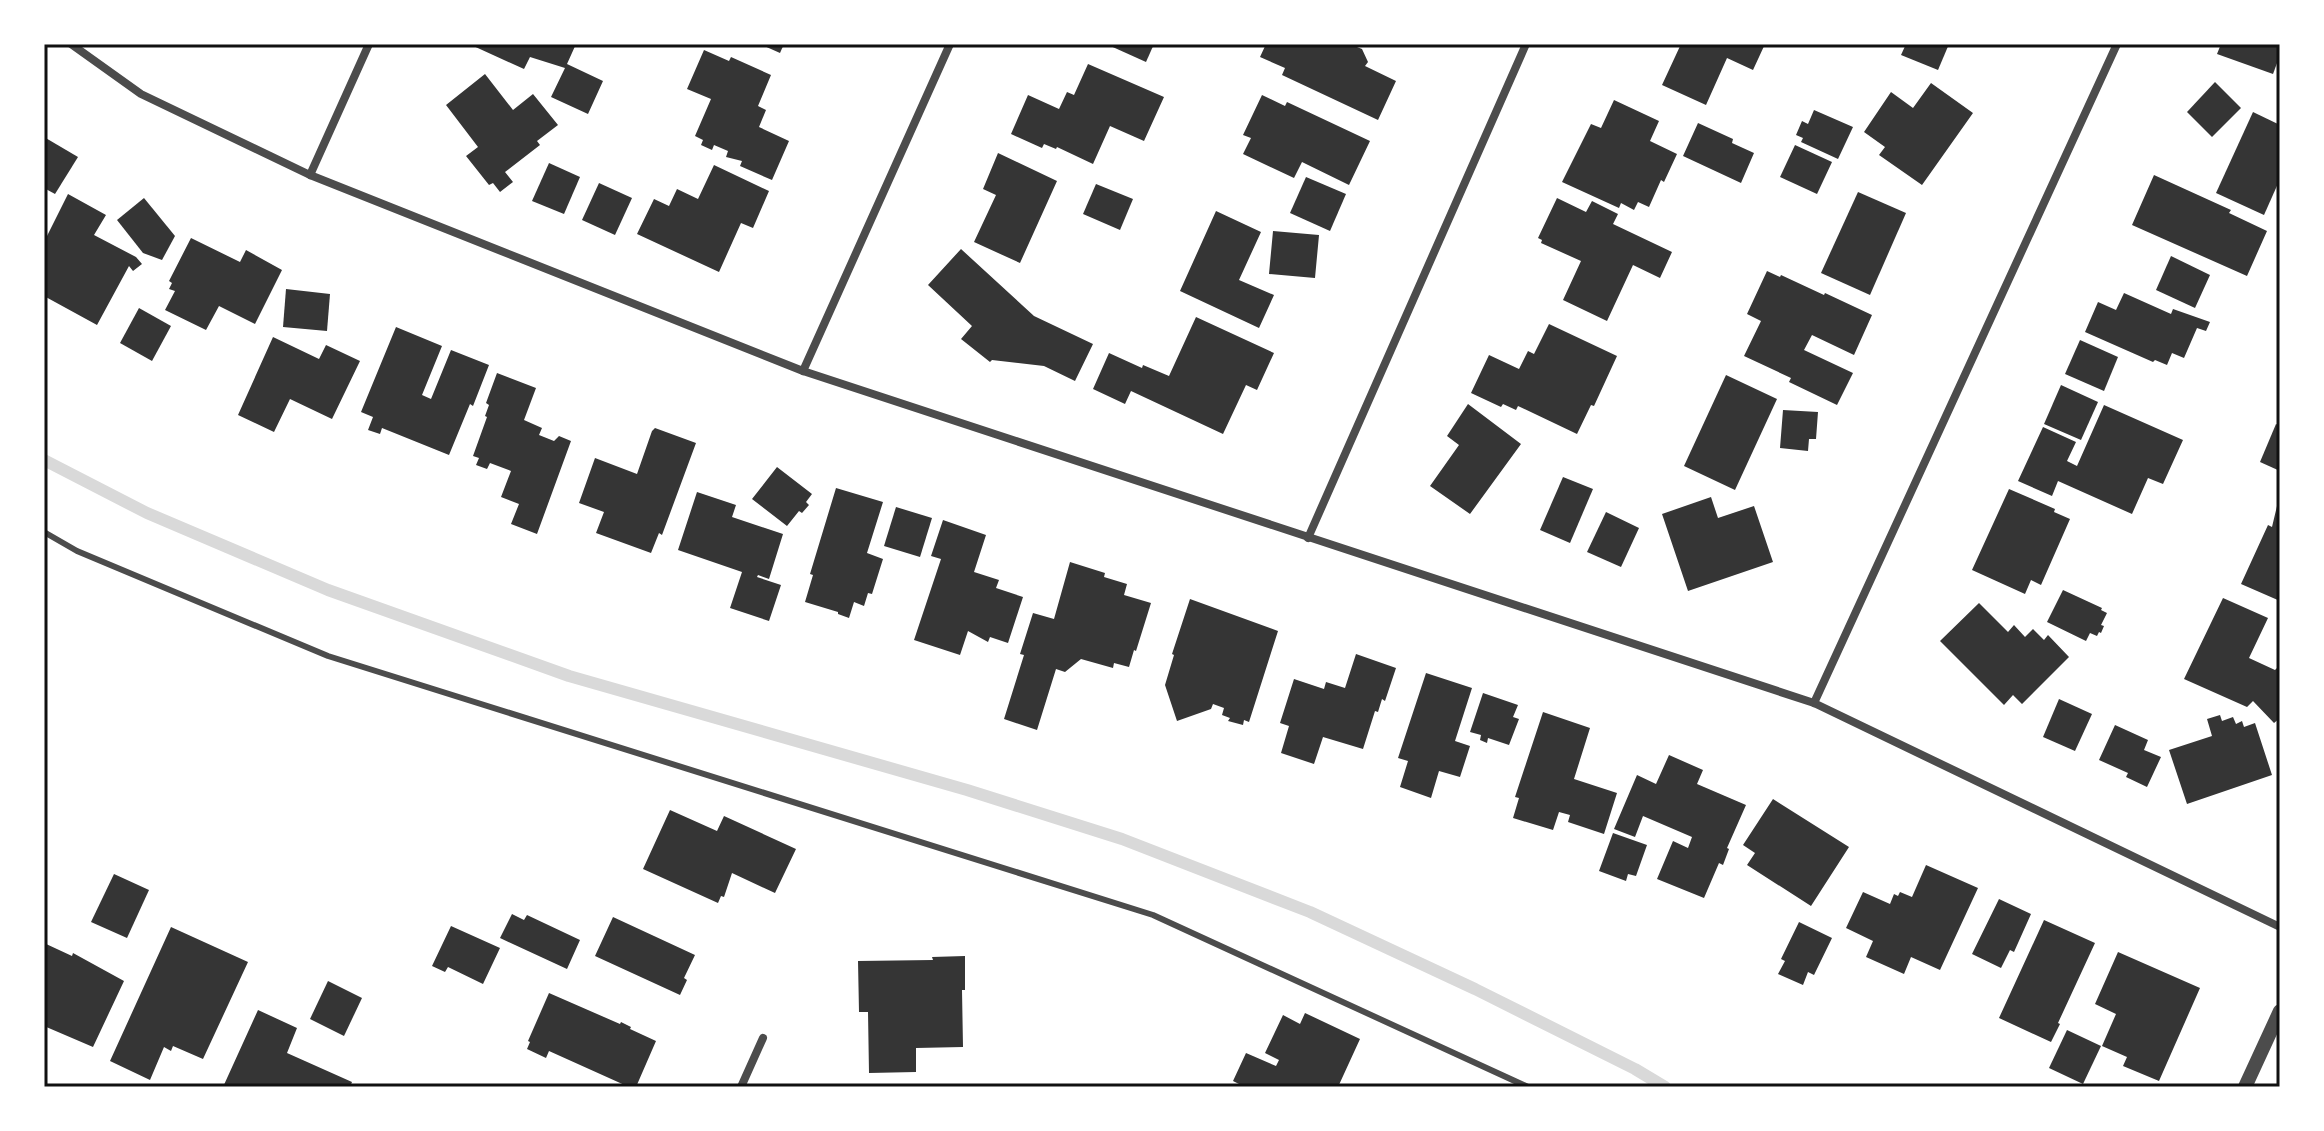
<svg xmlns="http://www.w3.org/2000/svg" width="2324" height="1131" font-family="'Archivo Narrow',sans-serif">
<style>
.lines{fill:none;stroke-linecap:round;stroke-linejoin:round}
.stream{stroke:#d9d9d9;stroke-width:12}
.building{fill:#353535}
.service{stroke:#4c4c4c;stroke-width:6}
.minor{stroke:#4c4c4c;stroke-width:8}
.tertiary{stroke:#4c4c4c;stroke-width:14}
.neatline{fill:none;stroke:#111;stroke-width:3}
</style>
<rect width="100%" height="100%" fill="#fff"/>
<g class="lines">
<!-- stream -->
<polyline class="stream" points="44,460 147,513 328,590 569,676 967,790 1122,839 1310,912 1475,989 1635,1069 1665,1087"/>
</g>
<!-- building -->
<g class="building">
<polygon points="469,44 576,44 567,64 603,81 588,114 551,97 565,68 530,57 524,69"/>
<polygon points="760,44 784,44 780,53"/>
<polygon points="1106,44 1154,44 1146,62"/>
<polygon points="1266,44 1359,44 1357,47 1362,49 1368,62 1365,66 1396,81 1378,120 1282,75 1285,68 1260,57"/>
<polygon points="1681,44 1765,44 1753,70 1727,58 1706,105 1662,85"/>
<polygon points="1906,44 1949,44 1938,70 1901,55"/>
<polygon points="2221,44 2280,44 2280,55 2273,74 2217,54"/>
<polygon points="704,50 729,61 731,57 771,75 758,106 766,110 759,127 789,141 772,180 740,166 742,161 726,157 728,151 714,145 712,150 701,145 703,140 695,136 711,99 687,89"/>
<polygon points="1088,64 1164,97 1144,141 1110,126 1093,164 1057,147 1056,149 1044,144 1042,148 1011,134 1028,95 1059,109 1067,92 1074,95"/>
<polygon points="485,74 513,110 533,94 558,125 537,141 540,145 505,172 513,182 500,192 493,183 489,185 466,156 478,147 446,105"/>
<polygon points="2215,82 2241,108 2212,137 2187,112"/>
<polygon points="1931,83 1973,113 1922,185 1879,155 1885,147 1864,132 1891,92 1913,108"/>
<polygon points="1262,95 1285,106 1287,102 1370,141 1349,185 1302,162 1294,178 1243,154 1251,138 1243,135"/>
<polygon points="1614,100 1659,121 1650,141 1677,154 1664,182 1661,180 1649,207 1638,202 1634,210 1621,203 1619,208 1562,182 1591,124 1601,128"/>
<polygon points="1814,110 1853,127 1838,159 1801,142 1803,138 1796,135 1802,121 1808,124"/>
<polygon points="2253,112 2280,125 2280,179 2264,215 2216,193"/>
<polygon points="1698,123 1733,139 1732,143 1754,153 1741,183 1683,156"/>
<polygon points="44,137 78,157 55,194 44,188"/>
<polygon points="1795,145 1832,162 1817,194 1780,177"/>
<polygon points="998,153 1057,181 1020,263 974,242 996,195 983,189"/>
<polygon points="549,163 580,177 564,214 532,201"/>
<polygon points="714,165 769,191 753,228 741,223 719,272 637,234 654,199 669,206 677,189 698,199"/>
<polygon points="2154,175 2231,210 2229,213 2267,231 2247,276 2132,225"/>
<polygon points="1306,177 1346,194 1330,231 1290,213"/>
<polygon points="599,183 632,198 615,235 582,220"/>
<polygon points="1096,184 1133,199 1120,230 1083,214"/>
<polygon points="1858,192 1906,213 1870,295 1821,273"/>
<polygon points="68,194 106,215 94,235 136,257 142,264 133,271 129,266 97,325 44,296 44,242"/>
<polygon points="144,198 175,236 162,260 143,253 117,220"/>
<polygon points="1557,198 1586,212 1592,201 1618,214 1613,224 1672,252 1660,278 1633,265 1607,321 1563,300 1581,261 1541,243 1542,240 1538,238"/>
<polygon points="1216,211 1261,232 1239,280 1274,295 1259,328 1180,291"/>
<polygon points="1273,231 1319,235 1315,278 1269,274"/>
<polygon points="191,238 240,262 246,250 282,270 255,324 219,306 206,330 165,310 175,291 169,289 172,283 169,281"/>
<polygon points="961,249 1034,316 1093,344 1075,381 1044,366 992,360 990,362 961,339 972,326 928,285"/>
<polygon points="2171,256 2210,275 2195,308 2156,290"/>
<polygon points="1767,271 1780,277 1781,275 1824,295 1825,293 1872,315 1854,355 1812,335 1804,350 1853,373 1837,405 1789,382 1791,378 1744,356 1761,321 1747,314"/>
<polygon points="286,289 330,294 327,331 283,327"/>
<polygon points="2124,293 2171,314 2173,309 2210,322 2206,331 2197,328 2184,358 2172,353 2167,365 2155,360 2153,362 2085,332 2098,302 2116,310"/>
<polygon points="139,308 171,326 152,361 120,343"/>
<polygon points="1196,317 1274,353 1257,390 1246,385 1223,434 1131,391 1125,404 1093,389 1109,353 1142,368 1143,365 1169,376"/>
<polygon points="1549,324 1617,356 1594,406 1591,405 1577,434 1518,406 1516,410 1503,404 1501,407 1471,393 1489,355 1519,369 1528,351 1534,354"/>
<polygon points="396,327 442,346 422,395 431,399 451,350 489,365 473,406 470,404 449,455 382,428 380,434 368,430 373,417 361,412"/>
<polygon points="273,337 319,359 326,345 360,361 332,419 290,399 274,432 238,415"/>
<polygon points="2080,340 2118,357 2104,391 2065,374"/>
<polygon points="497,373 536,388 524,420 542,428 539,435 554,441 559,436 571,441 537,534 511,524 519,504 501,497 511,471 490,463 487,469 476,465 479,458 473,456 487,417 485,416 489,405 486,403"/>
<polygon points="1726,375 1777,399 1735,490 1684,466"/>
<polygon points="2061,385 2098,402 2081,440 2044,424"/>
<polygon points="1468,404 1521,444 1470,514 1430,486 1459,445 1447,436"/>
<polygon points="2104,405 2183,440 2163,484 2148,478 2132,514 2058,481 2052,496 2018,481 2043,427 2076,442 2067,461 2077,466"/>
<polygon points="1783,410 1818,412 1816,439 1809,439 1808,451 1780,448"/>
<polygon points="2276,424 2280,426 2280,471 2260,462"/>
<polygon points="655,428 696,443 662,535 659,533 651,553 596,533 604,512 579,503 595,458 637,474 652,431"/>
<polygon points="777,467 812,494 806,502 809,505 802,513 799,511 787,526 752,499"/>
<polygon points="1563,477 1593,489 1570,543 1540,530"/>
<polygon points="836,488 883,502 867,553 883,559 872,594 868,593 864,606 854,602 849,618 838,614 838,612 805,602 813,575 810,574"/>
<polygon points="2009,489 2055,509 2054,512 2070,519 2041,585 2031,580 2025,594 1972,570"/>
<polygon points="697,492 736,505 732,517 783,534 769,579 758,575 757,577 781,585 769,621 730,608 742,572 678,550"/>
<polygon points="1711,497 1718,518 1754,506 1773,562 1688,591 1662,514"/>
<polygon points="2277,506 2280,507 2280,601 2241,584 2268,525 2272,527"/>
<polygon points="896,507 932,518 920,557 884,546"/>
<polygon points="1606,512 1639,528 1621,567 1587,552"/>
<polygon points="943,520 986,535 974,572 999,580 996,588 1023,597 1008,643 990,637 988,642 968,631 960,655 914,640 941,559 931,556"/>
<polygon points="1070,562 1105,573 1104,577 1127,584 1124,595 1151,603 1136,651 1134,650 1129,667 1114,663 1113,668 1081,659 1065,672 1056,669 1037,730 1004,719 1024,655 1020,654 1033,613 1054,619"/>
<polygon points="2063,590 2102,608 2101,610 2107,613 2101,625 2104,626 2101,633 2099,632 2097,636 2090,633 2086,641 2047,622"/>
<polygon points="2223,598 2268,618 2249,658 2275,670 2277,668 2280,670 2280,718 2274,723 2253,701 2247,707 2184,679"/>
<polygon points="1190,599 1278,631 1249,722 1244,720 1243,725 1228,721 1230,718 1222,715 1224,708 1213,704 1211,709 1177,721 1165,685 1174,655 1172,654"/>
<polygon points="1979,603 2008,632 2014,625 2025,637 2033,629 2044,640 2048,635 2069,657 2022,704 2013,695 2004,705 1940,641"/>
<polygon points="1356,654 1396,668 1385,701 1382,699 1378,712 1375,711 1363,749 1323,737 1314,764 1281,753 1289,726 1280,723 1294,679 1324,689 1326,682 1345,688"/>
<polygon points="1426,673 1472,688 1455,741 1470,746 1460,777 1439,771 1431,798 1400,787 1408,761 1398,758"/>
<polygon points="1483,693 1518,705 1513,717 1519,719 1509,745 1488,738 1487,743 1480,740 1481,735 1470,732"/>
<polygon points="2059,699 2092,714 2075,751 2043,737"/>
<polygon points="1543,712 1590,728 1574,779 1617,793 1604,834 1568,822 1570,815 1559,812 1553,830 1513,818 1519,798 1515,797"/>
<polygon points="2220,715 2222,721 2233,717 2236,724 2242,721 2244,727 2255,723 2272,775 2187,804 2169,750 2212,736 2207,719"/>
<polygon points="2115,725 2148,740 2144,750 2161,757 2147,787 2126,777 2128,773 2099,760"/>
<polygon points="1669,755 1703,770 1697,784 1746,805 1727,848 1729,849 1723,865 1719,863 1704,898 1657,879 1673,841 1688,848 1692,837 1643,816 1635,837 1614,829 1637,775 1656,784"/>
<polygon points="1773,799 1849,847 1811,906 1747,865 1755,853 1743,845"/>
<polygon points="670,810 717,831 724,816 796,849 775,893 732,873 724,897 721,896 718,903 643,869"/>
<polygon points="1613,833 1647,845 1636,876 1628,874 1626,881 1599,871"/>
<polygon points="1926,865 1978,888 1940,970 1911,957 1904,974 1866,957 1873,941 1846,928 1863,892 1890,904 1894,894 1898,896 1900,892 1912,897"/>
<polygon points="114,874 149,890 127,938 91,922"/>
<polygon points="1999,899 2031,914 2014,952 2010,950 2001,968 1972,954"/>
<polygon points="512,914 524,920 527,915 580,940 567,969 500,938"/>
<polygon points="613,917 695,955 684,978 687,980 680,995 595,956"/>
<polygon points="2044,920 2095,943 2058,1023 2060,1024 2051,1042 1999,1018"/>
<polygon points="1799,922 1832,938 1814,975 1808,972 1803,985 1778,974 1785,961 1781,959"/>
<polygon points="451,926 500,948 483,984 448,967 445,972 432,966"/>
<polygon points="171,927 248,962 203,1059 173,1046 171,1051 164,1047 150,1080 110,1061"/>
<polygon points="44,943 72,956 73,953 124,981 93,1047 44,1026"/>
<polygon points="2118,952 2200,988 2159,1081 2123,1066 2127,1057 2102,1046 2116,1014 2095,1004"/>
<polygon points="965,956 965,990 962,990 963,1047 916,1048 916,1072 869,1073 868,1012 859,1012 858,961 933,960 932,957"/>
<polygon points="328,981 362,998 344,1036 310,1019"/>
<polygon points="549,993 620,1024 621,1022 631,1027 630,1029 656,1041 636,1087 629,1087 549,1051 546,1058 527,1049 530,1042 528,1041"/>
<polygon points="258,1010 297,1028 287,1053 352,1082 350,1087 223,1087"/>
<polygon points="1305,1013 1360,1039 1338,1087 1245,1087 1233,1081 1246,1053 1276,1066 1279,1060 1265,1053 1283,1015 1300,1024"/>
<polygon points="2067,1030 2101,1046 2083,1084 2049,1068"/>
</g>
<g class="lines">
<!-- service -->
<polyline class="service" points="44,532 77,551 328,656 1153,915 1528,1087"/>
<!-- minor -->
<g class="minor">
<polyline points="71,44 141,94 310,175 803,371 1814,703 2280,927"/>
<polyline points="310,175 369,44"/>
<polyline points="803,371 950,44"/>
<polyline points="1308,538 1526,44"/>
<polyline points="1814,703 2117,44"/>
<polyline points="741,1087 763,1038"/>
</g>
<!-- tertiary -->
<polyline class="tertiary" points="2245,1087 2280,1011"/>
</g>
<!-- border -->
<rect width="2324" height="1131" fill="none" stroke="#ffffff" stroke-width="92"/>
<rect x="46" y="46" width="2232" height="1039" class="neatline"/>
</svg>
